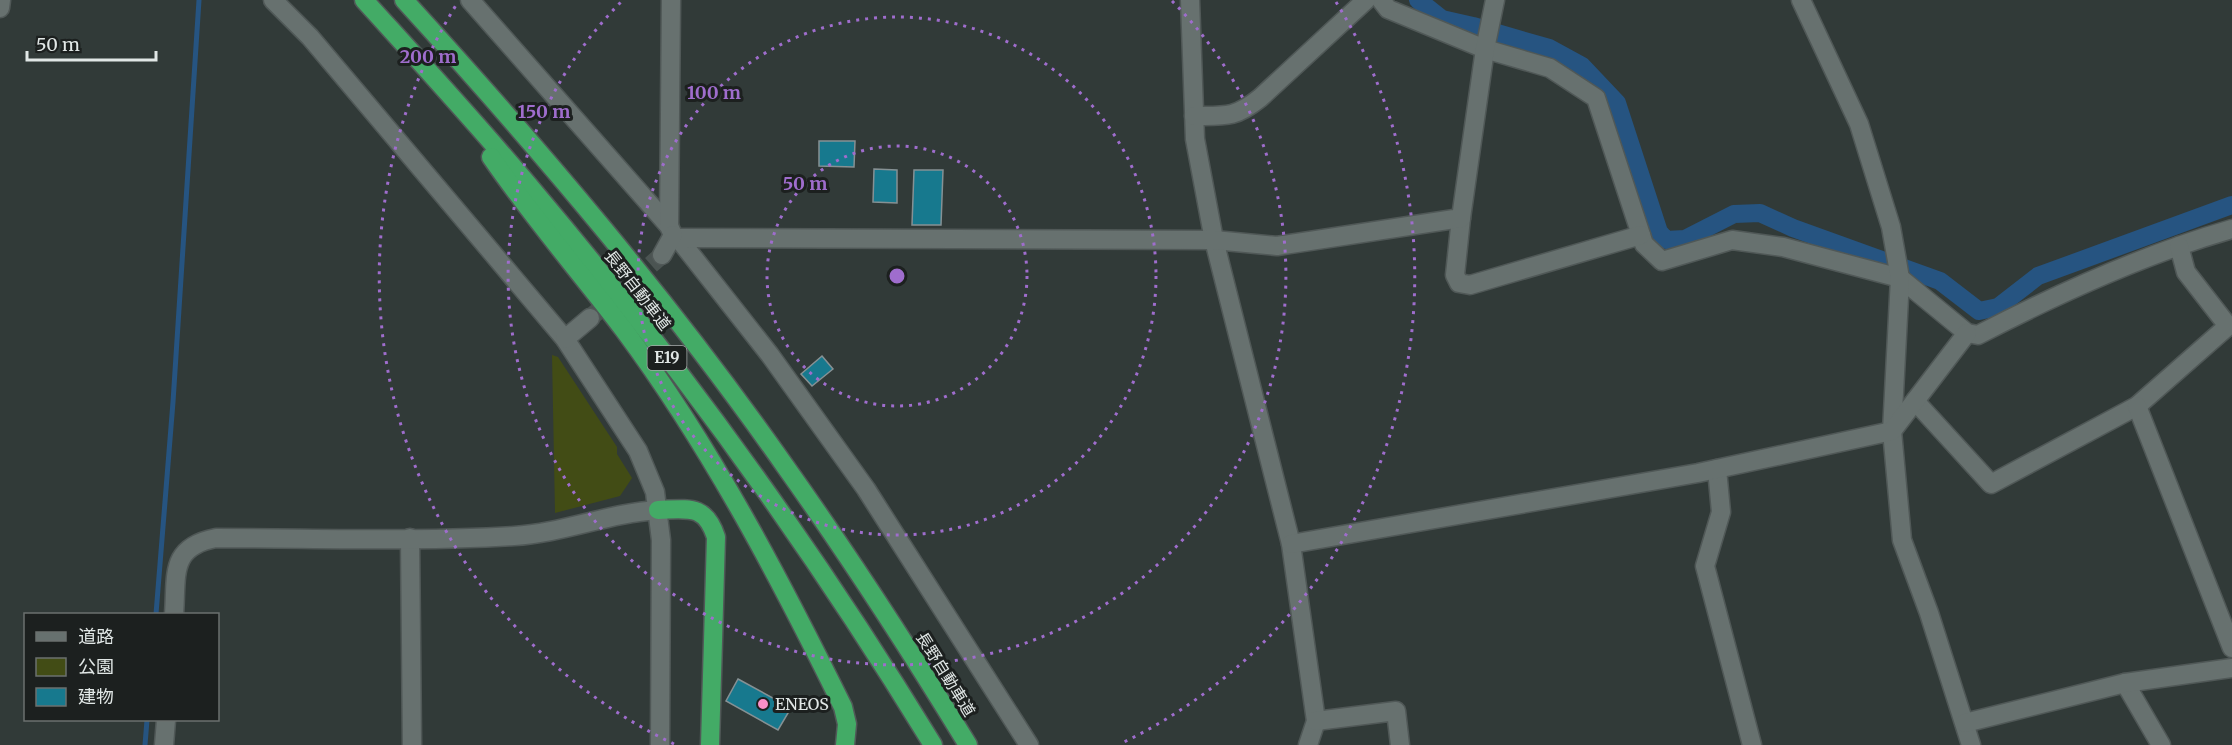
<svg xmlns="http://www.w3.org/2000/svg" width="2232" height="745" font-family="Merriweather,'Noto Sans JP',serif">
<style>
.green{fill:#424c15}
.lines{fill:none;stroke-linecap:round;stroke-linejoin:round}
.stream{stroke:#265481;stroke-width:5}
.canal{stroke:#265481;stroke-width:18}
.building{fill:#17798e;stroke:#869194;stroke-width:1.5}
.minor-tunnel{stroke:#4b5452;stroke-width:18;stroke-dasharray:18 9;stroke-linecap:butt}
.minor-casing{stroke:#505857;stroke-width:21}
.highway-casing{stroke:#505857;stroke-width:21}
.minor{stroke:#67716f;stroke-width:18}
.highway{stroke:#43ab66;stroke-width:18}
.ring{fill:none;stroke:#9f6dcd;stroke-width:3;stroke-dasharray:3 6}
.poi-dot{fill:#fa8fc8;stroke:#1c201f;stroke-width:2}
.labels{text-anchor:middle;stroke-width:6;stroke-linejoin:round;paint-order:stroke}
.shield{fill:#1c201f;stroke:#a6abaa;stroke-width:1.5}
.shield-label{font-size:15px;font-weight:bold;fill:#e1e7e6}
.street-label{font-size:16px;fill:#e1e7e6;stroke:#1c201f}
.poi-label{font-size:16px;fill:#e1e7e6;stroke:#1c201f;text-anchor:start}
.centre{fill:#9f6dcd;stroke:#1c201f;stroke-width:3}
.ring-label{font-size:18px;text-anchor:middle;font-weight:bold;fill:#9f6dcd;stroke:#1c201f;stroke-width:6;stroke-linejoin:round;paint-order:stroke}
</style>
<rect width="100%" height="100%" fill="#313a38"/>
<!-- green -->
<polygon class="green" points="552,355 558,357 617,447 617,454 632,478 620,496 555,513"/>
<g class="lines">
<!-- stream -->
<g class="stream">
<polyline points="156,614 173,402 199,0"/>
<polyline points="145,745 147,720"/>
</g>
<!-- canal -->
<polyline class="canal" points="1418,0 1442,19 1473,26 1549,48 1582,66 1617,103 1659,232 1666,240 1685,239 1734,214 1760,213 1793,228 1940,281 1979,311 1998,307 2038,276 2232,205"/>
</g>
<!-- building -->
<g class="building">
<polygon points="819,141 855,141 854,167 819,166"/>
<polygon points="874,169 897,170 897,203 873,202"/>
<polygon points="914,170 943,170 941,225 912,225"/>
<polygon points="822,356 833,369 812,386 801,374"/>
<polygon points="738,679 791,708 778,730 726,701"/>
</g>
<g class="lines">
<!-- minor-tunnel -->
<polyline class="minor-tunnel" points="590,318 662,255"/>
<defs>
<g id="minor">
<polyline points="273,0 310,37 565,339 638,451 655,492 661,540 660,745"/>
<polyline points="470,0 669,226 673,235 678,238 770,355 866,489 1029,745"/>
<polyline points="1190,0 1195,139 1214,240 1291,544 1316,721 1308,745"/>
<path d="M1381,0L1388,9L1485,49L1550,68L1596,98L1644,244L1662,261L1732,240L1783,247L1900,278L1967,333L1978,335C2059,293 2144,254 2232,229"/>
<polyline points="1801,0 1859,124 1891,227 1900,278 1892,431 1902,540 1929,613 1971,745"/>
<polyline points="0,8 1,0"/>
<path d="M1194,116C1226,116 1235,118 1260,98L1366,0"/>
<polyline points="1461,218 1455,275 1459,283 1470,285 1641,235"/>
<polyline points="669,226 671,0"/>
<polyline points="678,238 1214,240 1277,246 1461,218 1485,49 1495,0"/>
<polyline points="662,255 673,235"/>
<polyline points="565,339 590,318"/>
<polyline points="1915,401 1991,484 2137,406 2228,326 2186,272 2179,246"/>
<polyline points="2137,406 2232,648"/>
<polyline points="1717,469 1721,512 1705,566 1752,745"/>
<polyline points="410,538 412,745"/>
<polyline points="1291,544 1698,473 1892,431 1967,333"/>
<path d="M174,614C177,575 169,547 216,538C315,538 415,542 514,536C563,533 609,513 658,510"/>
<polyline points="2125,683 2161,745"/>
<polyline points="1316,721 1396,711 1400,745"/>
<polyline points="1965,723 2125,683 2232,668"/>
<polyline points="164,745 166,720"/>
</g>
<g id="highway">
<path d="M364,0C422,64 481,128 536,194C682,367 815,552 933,745"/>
<path d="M404,0C539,148 670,302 785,466C849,556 910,650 968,745"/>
<path d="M491,157C532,217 580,272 624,330C711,447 779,577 843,707L847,724L845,745"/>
<path d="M658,510C689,509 705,504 716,537L710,745"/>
</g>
</defs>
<!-- minor casing -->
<use href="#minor" class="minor-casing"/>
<!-- highway casing -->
<use href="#highway" class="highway-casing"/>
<!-- minor -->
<use href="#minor" class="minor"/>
<!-- highway -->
<use href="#highway" class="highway"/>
</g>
<!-- distance rings -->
<g class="ring">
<circle cx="897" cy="276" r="130"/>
<circle cx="897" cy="276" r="259"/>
<path d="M1172 1A389 389 0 1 1 622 1"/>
<path d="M674 744A518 518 0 0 1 458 2M1336 2A518 518 0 0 1 1120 744"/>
</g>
<!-- markers -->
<circle class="poi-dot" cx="763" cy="704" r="6"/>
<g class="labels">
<!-- shield labels -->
<rect class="shield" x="647.5" y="346" width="39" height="24" rx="4.5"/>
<g class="shield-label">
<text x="667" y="363">E19</text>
</g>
<!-- street labels -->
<g class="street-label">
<text transform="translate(638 290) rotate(52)" y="6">長野自動車道</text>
<text transform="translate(946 674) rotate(58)" y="6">長野自動車道</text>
</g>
<!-- poi labels -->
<g class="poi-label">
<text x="775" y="710">ENEOS</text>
</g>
</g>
<circle cx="897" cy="276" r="9" class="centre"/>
<g class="ring-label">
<text x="428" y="63">200 m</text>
<text x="714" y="99">100 m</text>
<text x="544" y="118">150 m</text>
<text x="805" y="190">50 m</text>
</g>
<!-- legend -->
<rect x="24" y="613" width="195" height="108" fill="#1c201f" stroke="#6b706f" stroke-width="1.5"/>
<rect x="36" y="632" width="30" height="9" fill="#67716f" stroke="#6b706f" stroke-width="1.5"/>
<text x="78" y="643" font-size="18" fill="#e1e7e6">道路</text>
<rect x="36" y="658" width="30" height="18" fill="#424c15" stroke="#6b706f" stroke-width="1.5"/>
<text x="78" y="673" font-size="18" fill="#e1e7e6">公園</text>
<rect x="36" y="688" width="30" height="18" fill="#17798e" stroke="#6b706f" stroke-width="1.5"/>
<text x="78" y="703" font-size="18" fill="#e1e7e6">建物</text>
<!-- scale -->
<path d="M27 51v9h129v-9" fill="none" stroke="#e1e7e6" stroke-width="3"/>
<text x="36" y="51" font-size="18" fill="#e1e7e6" stroke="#1c201f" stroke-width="4.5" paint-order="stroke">50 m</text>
</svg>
